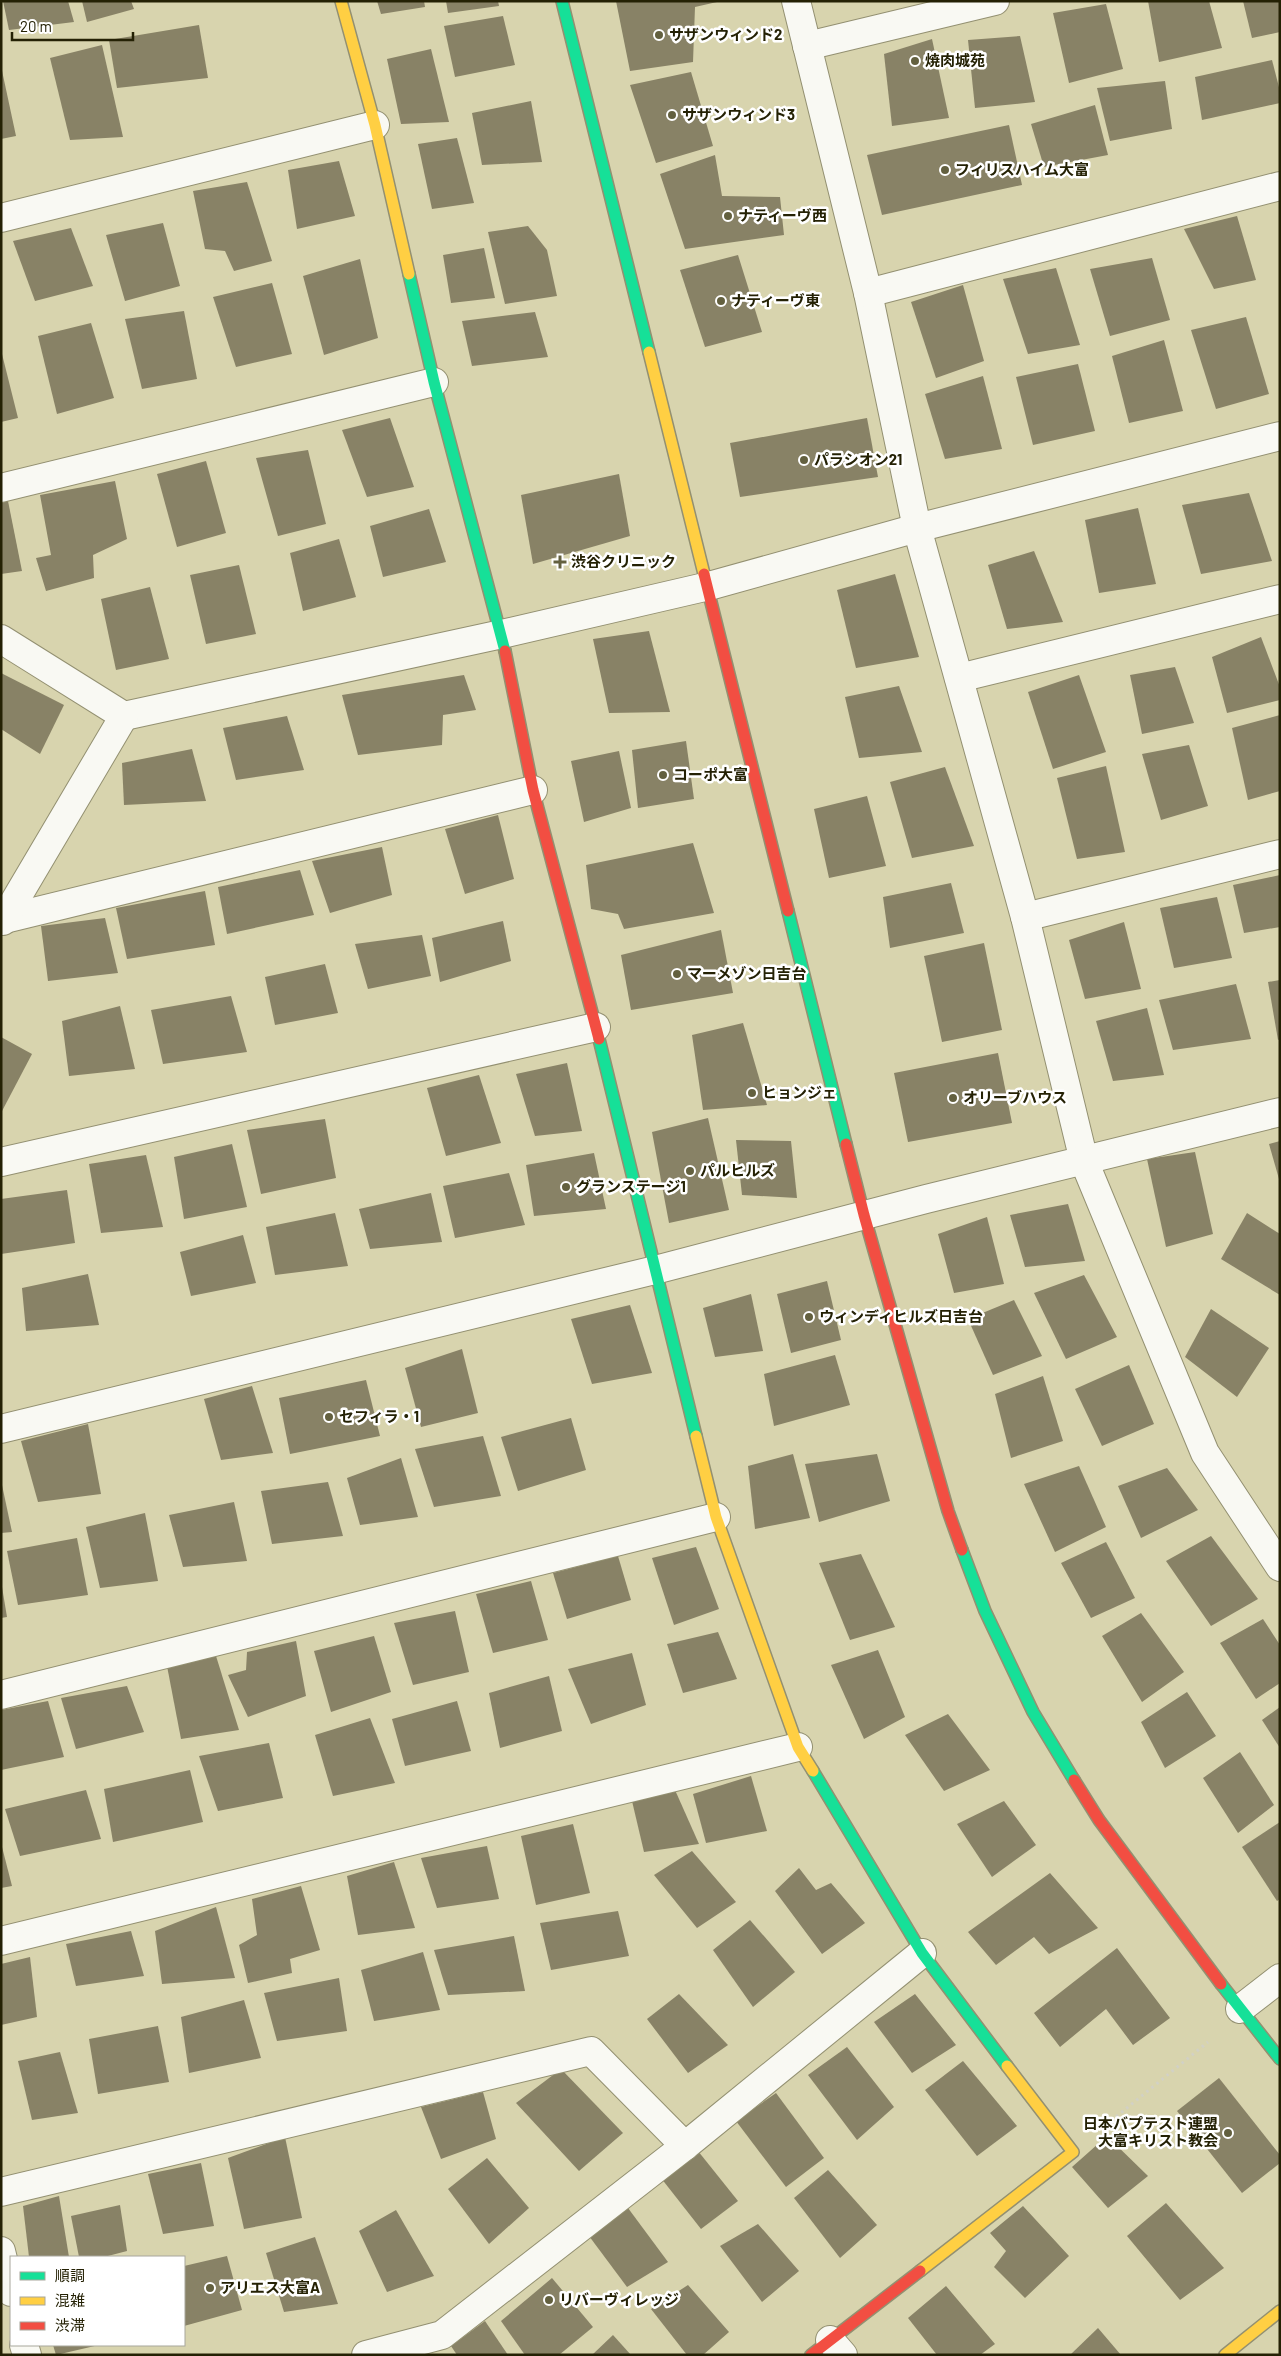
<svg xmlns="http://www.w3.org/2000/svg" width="1281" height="2356" font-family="Barlow,'Noto Sans JP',sans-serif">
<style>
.building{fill:#888266}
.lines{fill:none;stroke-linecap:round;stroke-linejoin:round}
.street-casing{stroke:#939071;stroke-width:30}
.fast-casing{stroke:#939071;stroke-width:14}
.slow-casing{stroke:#939071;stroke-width:14}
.jam-casing{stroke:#939071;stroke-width:14}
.path{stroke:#d2d1c5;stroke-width:3;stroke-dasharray:2.5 4;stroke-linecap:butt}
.street{stroke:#f9f9f3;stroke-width:28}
.fast{stroke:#16e098;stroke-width:11}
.slow{stroke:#ffcf43;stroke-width:11}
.jam{stroke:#f24e42;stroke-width:11}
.poi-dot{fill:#63603f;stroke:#fff;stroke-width:2}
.labels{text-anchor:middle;stroke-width:5;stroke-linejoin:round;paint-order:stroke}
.poi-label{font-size:15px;font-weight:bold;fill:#242104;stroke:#fff;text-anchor:start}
</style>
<rect width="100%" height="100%" fill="#d8d4ae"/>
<!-- building -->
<g class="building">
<polygon points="3,1 68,1 74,22 9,30"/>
<polygon points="82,1 131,1 134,9 87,22"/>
<polygon points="377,1 424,1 425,7 381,14"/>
<polygon points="446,1 498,1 499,6 448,13"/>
<polygon points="616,1 717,1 717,2 695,7 693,62 630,71"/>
<polygon points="1148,1 1209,1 1222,48 1159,62"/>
<polygon points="1243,1 1280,1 1280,32 1252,38"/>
<polygon points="1106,4 1123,69 1069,83 1053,13"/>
<polygon points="503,16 515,65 455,77 444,26"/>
<polygon points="199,25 208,78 117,88 109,40"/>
<polygon points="1020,36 1035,102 975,108 968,40"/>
<polygon points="932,39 949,118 892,126 884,54"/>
<polygon points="102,45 123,137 70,140 50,58"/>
<polygon points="431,49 449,122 401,124 387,59"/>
<polygon points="1272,60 1280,91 1280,103 1202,120 1195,77"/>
<polygon points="1,66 16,136 1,139"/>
<polygon points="691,72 713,146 656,163 630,85"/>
<polygon points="1165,81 1172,129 1110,141 1097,88"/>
<polygon points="531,101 542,162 482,165 472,113"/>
<polygon points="1095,105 1108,155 1044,167 1031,124"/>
<polygon points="1009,125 1022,185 882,215 867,155"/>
<polygon points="457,138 474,203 432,209 418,144"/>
<polygon points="715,155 722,196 780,197 784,235 685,249 660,174"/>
<polygon points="339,161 355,216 297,229 288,170"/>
<polygon points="247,182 272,261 234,271 225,251 205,249 193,191"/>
<polygon points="1237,216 1256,280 1214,289 1184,229"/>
<polygon points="163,223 180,286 125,301 106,235"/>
<polygon points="528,226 547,250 557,296 505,304 488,232"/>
<polygon points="71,228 93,286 35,301 13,241"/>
<polygon points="484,248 495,298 451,303 443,255"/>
<polygon points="738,255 762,332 705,347 680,270"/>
<polygon points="1152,258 1170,320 1110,336 1090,269"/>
<polygon points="360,259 378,338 324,355 303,276"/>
<polygon points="1056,268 1080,345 1028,354 1003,279"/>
<polygon points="272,283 292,354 236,367 213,297"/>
<polygon points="963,285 984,361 936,378 911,302"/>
<polygon points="184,311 197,379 142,389 125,319"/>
<polygon points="535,312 548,357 472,366 462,321"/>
<polygon points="1246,317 1269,394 1216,409 1191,330"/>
<polygon points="91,323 114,398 57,414 38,336"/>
<polygon points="1164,340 1183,411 1129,423 1112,356"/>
<polygon points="1,350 18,418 1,422"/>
<polygon points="1078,364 1095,431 1033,445 1016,377"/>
<polygon points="983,376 1002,449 945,459 925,394"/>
<polygon points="390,418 414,487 367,497 342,430"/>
<polygon points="867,418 878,477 740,497 730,443"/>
<polygon points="308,450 326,524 278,536 256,458"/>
<polygon points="206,461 226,533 177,547 157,474"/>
<polygon points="619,474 630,536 533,564 521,495"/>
<polygon points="115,481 127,539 93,555 94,578 46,591 36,558 51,555 40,495"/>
<polygon points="1249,493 1272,561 1201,574 1182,505"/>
<polygon points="8,501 22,571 1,574 1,503"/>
<polygon points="1138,508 1156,584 1099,593 1085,520"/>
<polygon points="429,509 446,562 383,577 370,526"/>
<polygon points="339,539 356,597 303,611 290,553"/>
<polygon points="1034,551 1063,622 1007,629 988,565"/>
<polygon points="239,565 256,634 206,644 190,575"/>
<polygon points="895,574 919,657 856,668 837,590"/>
<polygon points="150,587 169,659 116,670 101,599"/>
<polygon points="649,631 670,712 609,713 593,639"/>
<polygon points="1261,637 1280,687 1280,700 1227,713 1212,657"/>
<polygon points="1175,667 1194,723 1142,734 1130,675"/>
<polygon points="1,673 64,705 40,754 1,729"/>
<polygon points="464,675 476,710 443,715 442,745 358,755 342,695"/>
<polygon points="1079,675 1106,752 1053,769 1028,692"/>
<polygon points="899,686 922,752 859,758 845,697"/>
<polygon points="1280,715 1280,791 1248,800 1232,728"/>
<polygon points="287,716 304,770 236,780 223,728"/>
<polygon points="686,741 694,799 638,808 632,750"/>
<polygon points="1189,745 1208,806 1161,820 1142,754"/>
<polygon points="192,749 206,801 124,805 122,763"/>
<polygon points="619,751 631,808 584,822 571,761"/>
<polygon points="1106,766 1125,852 1077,859 1057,778"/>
<polygon points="945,767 974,846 912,858 890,782"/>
<polygon points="867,796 886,866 829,878 814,809"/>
<polygon points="498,815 514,879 465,894 445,829"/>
<polygon points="693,843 714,913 624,929 618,914 591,909 586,865"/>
<polygon points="382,847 392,895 330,913 312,861"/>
<polygon points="300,870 314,915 227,934 218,887"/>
<polygon points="1280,875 1280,927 1244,933 1233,885"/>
<polygon points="951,883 964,933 890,948 883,897"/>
<polygon points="205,891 215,945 127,959 116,908"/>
<polygon points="1217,897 1232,958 1174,968 1160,908"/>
<polygon points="105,918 118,973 48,981 41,926"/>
<polygon points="503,921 511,961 440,982 432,938"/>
<polygon points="1124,922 1141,989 1085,999 1069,940"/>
<polygon points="721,930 733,993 631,1010 621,955"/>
<polygon points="422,935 431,976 368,989 355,944"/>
<polygon points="984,943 1002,1030 942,1042 924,956"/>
<polygon points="325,964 338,1013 275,1025 265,977"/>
<polygon points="1280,980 1280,1039 1278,1040 1268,982"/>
<polygon points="1236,984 1251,1039 1173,1050 1159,1000"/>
<polygon points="231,996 247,1052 163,1064 151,1010"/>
<polygon points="120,1006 135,1069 69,1076 62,1021"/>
<polygon points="1147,1008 1164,1075 1113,1081 1096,1021"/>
<polygon points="743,1023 767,1105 703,1110 692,1035"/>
<polygon points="1,1037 32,1054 1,1113"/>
<polygon points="998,1053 1012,1123 908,1142 894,1073"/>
<polygon points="567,1063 582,1131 535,1136 516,1074"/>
<polygon points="479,1075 501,1143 446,1156 427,1088"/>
<polygon points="708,1118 729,1210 669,1223 652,1132"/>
<polygon points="325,1119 336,1178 261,1194 247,1130"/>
<polygon points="736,1140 791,1141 797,1198 742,1195"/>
<polygon points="1280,1141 1280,1179 1279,1179 1269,1144"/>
<polygon points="232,1144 247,1207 184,1219 174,1157"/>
<polygon points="1195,1152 1213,1234 1166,1247 1147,1159"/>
<polygon points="594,1153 606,1209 534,1216 526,1165"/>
<polygon points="146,1155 163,1227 101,1233 89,1164"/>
<polygon points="509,1173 525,1225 455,1238 443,1186"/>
<polygon points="67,1190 75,1243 1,1254 1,1199"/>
<polygon points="431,1193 442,1242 370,1249 359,1209"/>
<polygon points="1068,1204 1085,1261 1025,1267 1010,1215"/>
<polygon points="335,1213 348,1266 275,1275 266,1227"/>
<polygon points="1247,1213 1280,1234 1280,1295 1221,1259"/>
<polygon points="987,1217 1004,1284 954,1293 938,1234"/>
<polygon points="243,1235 256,1283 191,1296 180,1252"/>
<polygon points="88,1274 99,1325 26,1331 22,1288"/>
<polygon points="1084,1275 1117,1337 1066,1359 1034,1293"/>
<polygon points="827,1281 841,1340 791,1353 777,1294"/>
<polygon points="751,1294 763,1351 715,1357 703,1308"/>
<polygon points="1014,1300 1042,1356 993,1375 968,1319"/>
<polygon points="630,1305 652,1373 592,1384 571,1319"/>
<polygon points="1211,1309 1269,1348 1237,1397 1185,1357"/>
<polygon points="462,1349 478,1413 421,1427 405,1368"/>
<polygon points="835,1355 850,1405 774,1426 764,1374"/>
<polygon points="1129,1365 1154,1424 1102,1446 1075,1389"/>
<polygon points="1043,1376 1063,1441 1011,1458 995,1394"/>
<polygon points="366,1380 380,1436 290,1454 279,1398"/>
<polygon points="252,1386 273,1453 221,1460 204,1399"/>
<polygon points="571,1418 586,1470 518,1491 501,1437"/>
<polygon points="88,1424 101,1494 38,1502 21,1441"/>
<polygon points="483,1436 501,1496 434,1507 415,1449"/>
<polygon points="793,1454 810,1518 755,1529 748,1466"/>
<polygon points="877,1454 890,1501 819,1522 805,1464"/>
<polygon points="401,1458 418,1517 360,1525 347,1478"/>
<polygon points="1079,1466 1106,1527 1055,1552 1024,1484"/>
<polygon points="1167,1468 1198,1510 1141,1538 1118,1486"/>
<polygon points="328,1482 343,1536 272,1544 261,1491"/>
<polygon points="2,1485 12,1532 1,1533 1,1486"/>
<polygon points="234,1502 247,1561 183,1567 169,1515"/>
<polygon points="145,1513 158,1581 100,1588 86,1527"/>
<polygon points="1211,1536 1258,1599 1211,1626 1166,1561"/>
<polygon points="77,1538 88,1595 18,1605 7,1551"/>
<polygon points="1106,1542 1135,1598 1091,1618 1061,1563"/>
<polygon points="696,1547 719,1609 674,1625 652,1558"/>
<polygon points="861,1554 895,1627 850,1640 819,1563"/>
<polygon points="618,1556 631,1600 567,1619 553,1573"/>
<polygon points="531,1581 548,1640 493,1653 476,1594"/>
<polygon points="2,1587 7,1617 1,1618 1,1588"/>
<polygon points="455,1611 469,1672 413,1685 394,1623"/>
<polygon points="1141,1613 1184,1672 1142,1702 1102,1636"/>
<polygon points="1263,1619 1280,1645 1280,1683 1256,1699 1220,1643"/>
<polygon points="718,1632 737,1679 683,1693 667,1644"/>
<polygon points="374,1636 391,1692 331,1712 314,1651"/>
<polygon points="296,1641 306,1696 248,1717 228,1675 246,1670 247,1652"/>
<polygon points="878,1650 905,1717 864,1739 831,1665"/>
<polygon points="632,1653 646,1705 591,1724 568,1669"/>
<polygon points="216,1656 239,1730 181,1739 167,1666"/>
<polygon points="549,1676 562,1731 500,1748 489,1693"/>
<polygon points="127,1686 144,1732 76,1749 61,1698"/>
<polygon points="1187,1692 1216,1736 1165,1768 1141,1722"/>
<polygon points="48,1701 64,1757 1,1770 1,1710"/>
<polygon points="457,1701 471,1751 405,1766 392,1719"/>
<polygon points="1280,1707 1280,1748 1262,1720"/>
<polygon points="948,1714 990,1770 944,1791 905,1735"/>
<polygon points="370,1718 395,1783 333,1796 315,1735"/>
<polygon points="269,1743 283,1798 218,1811 199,1756"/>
<polygon points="1240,1752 1274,1805 1238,1833 1203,1778"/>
<polygon points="190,1770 203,1822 113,1842 104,1789"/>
<polygon points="751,1776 767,1831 706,1843 693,1794"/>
<polygon points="86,1790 101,1839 20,1856 5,1809"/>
<polygon points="675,1790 699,1844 644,1852 632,1801"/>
<polygon points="1004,1801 1036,1845 992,1877 957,1824"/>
<polygon points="1280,1822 1280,1899 1277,1901 1242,1847"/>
<polygon points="573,1824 590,1893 536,1905 521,1836"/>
<polygon points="1,1843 12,1886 1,1888"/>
<polygon points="487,1846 499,1899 437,1908 421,1858"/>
<polygon points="692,1851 736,1902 697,1928 654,1875"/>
<polygon points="394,1862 415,1928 358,1935 347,1876"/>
<polygon points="799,1868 816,1890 831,1883 865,1923 822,1954 775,1891"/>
<polygon points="1050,1873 1098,1928 1049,1954 1034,1937 996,1965 968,1932"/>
<polygon points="301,1886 320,1950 290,1959 292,1973 248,1983 239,1945 257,1935 252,1899"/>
<polygon points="216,1907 235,1978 162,1984 155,1931"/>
<polygon points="618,1911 629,1956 551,1970 540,1923"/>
<polygon points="750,1920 795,1972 753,2007 713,1950"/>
<polygon points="131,1931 144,1976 76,1986 66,1944"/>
<polygon points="514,1936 525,1991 448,1995 434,1950"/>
<polygon points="1117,1948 1170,2018 1133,2045 1106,2009 1060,2047 1034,2013"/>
<polygon points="423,1952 440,2010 374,2021 361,1970"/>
<polygon points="30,1957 37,2017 1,2025 1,1964"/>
<polygon points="339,1978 347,2031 277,2041 264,1993"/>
<polygon points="679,1994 728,2045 688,2073 647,2019"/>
<polygon points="915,1994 956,2045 912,2073 874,2022"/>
<polygon points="244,2000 261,2058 189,2073 181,2017"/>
<polygon points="158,2026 169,2082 98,2094 89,2039"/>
<polygon points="847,2047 894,2107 857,2140 808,2075"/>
<polygon points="60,2052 78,2113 32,2120 18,2061"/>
<polygon points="963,2061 1017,2126 977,2156 925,2090"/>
<polygon points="561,2069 623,2133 579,2171 516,2103"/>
<polygon points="1219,2078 1280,2155 1280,2163 1242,2193 1177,2111"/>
<polygon points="483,2092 496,2139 441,2159 421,2107"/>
<polygon points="776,2093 824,2158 786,2187 736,2121"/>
<polygon points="1107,2136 1148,2176 1108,2208 1072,2167"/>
<polygon points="285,2137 302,2218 244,2229 228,2158"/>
<polygon points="698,2151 738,2201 701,2229 661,2178"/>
<polygon points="487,2158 529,2208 489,2244 448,2189"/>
<polygon points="201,2163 214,2226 163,2234 148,2174"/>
<polygon points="828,2170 877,2225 840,2258 794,2198"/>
<polygon points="59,2196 69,2257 29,2257 23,2206"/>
<polygon points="1166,2203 1224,2268 1180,2300 1127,2236"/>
<polygon points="120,2205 127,2251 104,2257 79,2257 71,2216"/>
<polygon points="1023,2206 1069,2256 1025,2298 994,2267 1006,2251 990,2233"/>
<polygon points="628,2208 668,2262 627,2287 589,2236"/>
<polygon points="396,2210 434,2276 387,2292 359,2231"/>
<polygon points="758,2224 799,2271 762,2302 720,2246"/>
<polygon points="315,2237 338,2304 284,2312 266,2253"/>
<polygon points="227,2256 242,2310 184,2326 184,2266"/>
<polygon points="552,2278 593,2327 559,2355 525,2355 501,2321"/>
<polygon points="688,2285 729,2332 703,2355 687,2355 651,2309"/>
<polygon points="946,2286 995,2344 980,2355 937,2355 908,2318"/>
<polygon points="485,2321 508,2355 457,2355 451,2346"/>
<polygon points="1098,2328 1121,2355 1070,2355"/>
<polygon points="613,2335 631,2355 592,2355"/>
<polygon points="53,2345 99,2345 56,2355"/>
</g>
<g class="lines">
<defs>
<g id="street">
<polyline points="796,1 868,293 917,528 1025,917 1084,1161 1205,1453 1280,1567"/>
<polyline points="807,46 995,1"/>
<polyline points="1,218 375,125"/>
<polyline points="868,293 1280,186"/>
<polyline points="1,488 434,382"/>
<polyline points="1,639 124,716 502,634 709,586 917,528 1280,436"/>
<polyline points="959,678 1280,599"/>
<polyline points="1025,917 1280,854"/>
<polyline points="1,920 533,790"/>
<polyline points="3,921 124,716"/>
<polyline points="1,1162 596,1027"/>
<polyline points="1,1429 655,1270 926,1199 1280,1112"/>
<polyline points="1,1695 716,1517"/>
<polyline points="1,1941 798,1747"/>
<polyline points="1240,2009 1280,1978"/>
<polyline points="1,2192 591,2051 685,2146"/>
<polyline points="1,2251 11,2292"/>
<polyline points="830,2340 843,2355"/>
<polyline points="24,2345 27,2355"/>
<polyline points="366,2355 442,2335 685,2146 922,1953"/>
</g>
<g id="fast">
<polyline points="562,1 649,352"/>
<polyline points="409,274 434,382 505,651"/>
<polyline points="788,911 846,1144"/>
<polyline points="599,1039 696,1436"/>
<polyline points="962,1550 985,1611 1033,1712 1074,1780"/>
<polyline points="813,1771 922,1953 1007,2066"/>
<polyline points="1221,1984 1280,2059"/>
</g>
<g id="slow">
<polyline points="341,1 375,125 409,274"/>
<polyline points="649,352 704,574"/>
<polyline points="696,1436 716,1517 798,1747 813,1771"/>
<polyline points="920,2271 1073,2152 1007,2066"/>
<polyline points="1225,2355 1280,2311"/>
</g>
<g id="jam">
<polyline points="704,574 788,911"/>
<polyline points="505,651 533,790 599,1039"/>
<polyline points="846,1144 864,1215 948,1511 962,1550"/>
<polyline points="1074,1780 1099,1820 1221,1984"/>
<polyline points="811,2355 920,2271"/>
</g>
</defs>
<!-- street casing -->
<use href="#street" class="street-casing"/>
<!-- fast casing -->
<use href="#fast" class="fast-casing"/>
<!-- slow casing -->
<use href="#slow" class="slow-casing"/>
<!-- jam casing -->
<use href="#jam" class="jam-casing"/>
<!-- path -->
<polyline class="path" points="1101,2129 1208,2042"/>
<!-- street -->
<use href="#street" class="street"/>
<!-- fast -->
<use href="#fast" class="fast"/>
<!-- slow -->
<use href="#slow" class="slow"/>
<!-- jam -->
<use href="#jam" class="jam"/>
</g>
<!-- markers -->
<g class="poi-dot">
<circle cx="659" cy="35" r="5"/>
<circle cx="915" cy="61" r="5"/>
<circle cx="672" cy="115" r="5"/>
<circle cx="945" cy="170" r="5"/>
<circle cx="728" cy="216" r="5"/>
<circle cx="721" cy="301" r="5"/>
<circle cx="804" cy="460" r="5"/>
<path d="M557.5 554.5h5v5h5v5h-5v5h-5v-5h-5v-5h5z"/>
<circle cx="663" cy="775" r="5"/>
<circle cx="677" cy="974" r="5"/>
<circle cx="752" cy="1093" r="5"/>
<circle cx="953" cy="1098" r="5"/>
<circle cx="690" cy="1171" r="5"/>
<circle cx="566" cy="1187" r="5"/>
<circle cx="809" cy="1317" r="5"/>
<circle cx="329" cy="1417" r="5"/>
<circle cx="1228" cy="2133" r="5"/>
<circle cx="210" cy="2288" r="5"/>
<circle cx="549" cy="2300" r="5"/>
</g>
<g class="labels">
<!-- poi labels -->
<g class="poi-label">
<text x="669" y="40">サザンウィンド2</text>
<text x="925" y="66">焼肉城苑</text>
<text x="682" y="120">サザンウィンド3</text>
<text x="955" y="175">フィリスハイム大富</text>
<text x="738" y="221">ナティーヴ西</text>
<text x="731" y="306">ナティーヴ東</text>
<text x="814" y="465">パラシオン21</text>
<text x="571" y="567">渋谷クリニック</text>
<text x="673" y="780">コーポ大富</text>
<text x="687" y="979">マーメゾン日吉台</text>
<text x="762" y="1098">ヒョンジェ</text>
<text x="963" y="1103">オリーブハウス</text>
<text x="700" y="1176">パルヒルズ</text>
<text x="576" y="1192">グランステージ1</text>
<text x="819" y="1322">ウィンディヒルズ日吉台</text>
<text x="339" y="1422">セフィラ・1</text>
<text x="1218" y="2129" text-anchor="end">日本バプテスト連盟<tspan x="1218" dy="17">大富キリスト教会</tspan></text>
<text x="220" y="2293">アリエス大富A</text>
<text x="559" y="2305">リバーヴィレッジ</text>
</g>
</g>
<!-- border -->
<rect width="1281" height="2356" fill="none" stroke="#242104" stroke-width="5"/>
<!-- legend -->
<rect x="10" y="2256" width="175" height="90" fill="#ffffff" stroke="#a7a69b"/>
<rect x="20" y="2272" width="25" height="8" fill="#16e098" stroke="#a7a69b"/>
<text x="55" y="2281" font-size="15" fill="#242104">順調</text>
<rect x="20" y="2297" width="25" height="8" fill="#ffcf43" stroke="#a7a69b"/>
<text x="55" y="2306" font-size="15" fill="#242104">混雑</text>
<rect x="20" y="2322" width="25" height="8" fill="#f24e42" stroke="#a7a69b"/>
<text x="55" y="2331" font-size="15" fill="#242104">渋滞</text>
<!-- scale -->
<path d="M12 32v8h121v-8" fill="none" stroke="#242104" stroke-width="2.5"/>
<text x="20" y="32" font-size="15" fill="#242104" stroke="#ffffff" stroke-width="4" paint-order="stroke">20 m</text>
</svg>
